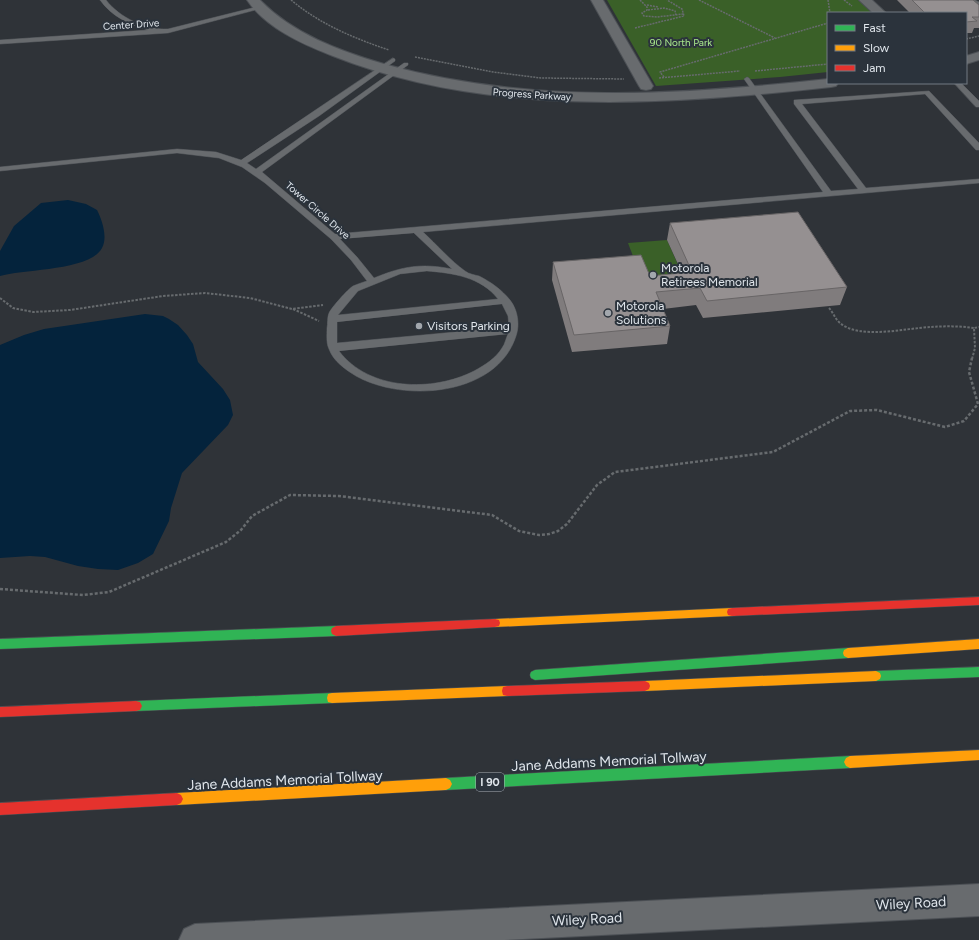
<svg xmlns="http://www.w3.org/2000/svg" width="979" height="940" font-family="Figtree,sans-serif">
<style>
.green{fill:#3a6028}
.water{fill:#04233c}
.lines{fill:none;stroke-linecap:round;stroke-linejoin:round}
.lane-casing{stroke:#4c5055;stroke-width:1}
.street-casing{stroke:#4c5055;stroke-width:2}
.fast-casing{stroke:#4c5055;stroke-width:1}
.slow-casing{stroke:#4c5055;stroke-width:1}
.jam-casing{stroke:#4c5055;stroke-width:1}
.path-far2{stroke:#676b6e;stroke-width:1.5;stroke-dasharray:2 1;stroke-linecap:butt}
.path-far1{stroke:#676b6e;stroke-width:2;stroke-dasharray:2.5 1.5;stroke-linecap:butt}
.path{stroke:#676b6e;stroke-width:2.5;stroke-dasharray:3 2;stroke-linecap:butt}
.lane{fill:#686b6e;fill-rule:evenodd}
.street{fill:#686b6e;fill-rule:evenodd}
.fast{fill:#30b455;fill-rule:evenodd}
.slow{fill:#ff9f0a;fill-rule:evenodd}
.jam{fill:#e5322d;fill-rule:evenodd}
.wall{fill:#807c7d}
.building{fill:#959091;stroke:#686566}
.poi-dot{fill:#a2a7ad;stroke:#2b333c;stroke-width:1.5}
.labels{text-anchor:middle;stroke-width:4;stroke-linejoin:round;paint-order:stroke}
.far-street-label{font-size:10px;fill:#e0e6ec;stroke:#2b333c}
.far-park-label{font-size:10px;fill:#aaea8d;stroke:#2b333c}
.shield{fill:#2b333c;stroke:#aab0b7;stroke-width:1}
.shield-label{font-size:11px;font-weight:bold;fill:#e0e6ec}
.poi-label{font-size:12px;fill:#e0e6ec;stroke:#2b333c;text-anchor:start}
.near-street-label{font-size:14px;fill:#e0e6ec;stroke:#2b333c}
</style>
<rect width="100%" height="100%" fill="#2f3338"/>
<!-- green -->
<g class="green">
<polygon points="607,0 865,0 880,13 828,13 828,72 780,77 656,86"/>
<polygon points="667,240 689,290 647,293 628,243"/>
</g>
<!-- water -->
<g class="water">
<path d="M68,200L86,204L97,210C102,220 108,237 102,248C90,271 23,269 0,276V251L14,226L41,203Z"/>
<polygon points="145,314 163,316 169,319 178,325 187,335 193,344 198,362 223,389 230,400 233,415 228,425 182,473 171,508 169,521 153,554 138,563 118,570 98,569 78,566 45,557 30,556 0,558 0,345 24,335 44,329"/>
</g>
<g class="lines">
<defs>
<g id="lane">
<path d="M100,0H106C120,18 146,30 168,29L260,6L263,8L168,33L0,44V40L148,30C129,24 112,17 100,0Z"/>
<polygon points="968,0 975,0 979,2 979,7"/>
<path d="M393,58L395,59V61L319,116L247,163L256,169L404,63H408V65L262,172L335,234L823,192L744,79L747,77L749,78L831,191L858,189L794,104V100L929,91L979,143V150H976L925,94L802,104L866,188L979,179V183L423,232C436,244 451,261 465,271C469,274 475,275 479,276C491,282 502,290 510,300C518,310 520,325 516,336C497,396 404,403 356,376C346,370 333,361 329,349C326,343 327,335 327,328C328,324 327,317 329,313C331,308 348,289 353,286C358,284 363,282 367,281L351,260L331,239L265,183L242,167L219,158L177,153L0,171V167L177,149L216,152L241,160ZM414,233L452,269C422,263 403,266 374,278L357,257L340,239ZM427,271C453,273 481,277 498,299L338,315L358,291L400,274ZM502,304L508,316L509,327L337,343V322ZM508,334C506,338 505,344 502,348C496,358 485,365 474,371C433,392 369,391 339,351Z"/>
<polygon points="954,83 961,83 979,101 979,107 976,107"/>
</g>
<g id="street">
<path d="M247,0H260C293,34 340,51 384,64C530,105 680,95 828,79V83H838L836,86L831,87C668,105 489,118 333,56C302,44 266,28 247,0Z"/>
<polygon points="591,0 603,0 653,86 651,89 646,90 641,89 639,86"/>
<polygon points="859,0 872,0 886,13 873,13"/>
<polygon points="979,52 979,60 966,64 966,56"/>
<polygon points="979,884 979,916 504,940 179,940 184,929 195,924"/>
</g>
<g id="fast">
<polygon points="336,626 340,628 341,631 340,634 336,636 0,649 0,639"/>
<polygon points="848,648 852,650 853,653 852,656 848,658 535,680 531,678 530,675 531,672 535,670"/>
<polygon points="979,667 979,677 876,681 872,679 871,676 872,673 876,671"/>
<polygon points="332,693 336,694 337,698 336,702 332,703 136,711 132,710 130,706 132,702 136,701"/>
<polygon points="850,756 854,758 856,762 854,766 850,768 446,790 442,788 440,784 442,780 446,778"/>
</g>
<g id="slow">
<polygon points="732,608 736,609 737,612 736,615 732,616 495,627 491,626 490,623 491,620 495,619"/>
<polygon points="979,639 979,649 848,658 844,656 843,653 844,650 848,648"/>
<polygon points="876,671 880,673 881,676 880,679 876,681 645,691 641,689 640,686 641,683 645,681"/>
<polygon points="507,686 511,687 512,691 511,695 507,696 332,703 328,702 327,698 328,694 332,693"/>
<polygon points="979,750 979,760 850,768 846,766 844,762 846,758 850,756"/>
<polygon points="446,778 450,780 452,784 450,788 446,790 177,805 173,803 171,799 173,795 177,793"/>
</g>
<g id="jam">
<polygon points="979,597 979,605 732,616 728,615 727,612 728,609 732,608"/>
<polygon points="495,619 499,620 500,623 499,626 495,627 336,636 332,634 331,631 332,628 336,626"/>
<polygon points="645,681 649,683 650,686 649,689 645,691 507,696 503,695 502,691 503,687 507,686"/>
<polygon points="136,701 140,702 142,706 140,710 136,711 0,717 0,707"/>
<polygon points="177,793 181,795 183,799 181,803 177,805 0,815 0,803"/>
</g>
</defs>
<!-- lane casing -->
<use href="#lane" class="lane-casing"/>
<!-- street casing -->
<use href="#street" class="street-casing"/>
<!-- fast casing -->
<use href="#fast" class="fast-casing"/>
<!-- slow casing -->
<use href="#slow" class="slow-casing"/>
<!-- jam casing -->
<use href="#jam" class="jam-casing"/>
<!-- path-far2 -->
<g class="path-far2">
<path d="M291,0C320,24 353,38 389,50"/>
<polyline points="640,0 647,7 647,10 642,13 644,16 657,17 683,14"/>
<polyline points="699,0 775,38"/>
<polyline points="828,0 830,13"/>
<polyline points="844,0 852,6"/>
<polyline points="647,5 658,7"/>
<polyline points="648,10 664,8 675,11 676,15"/>
<polyline points="635,28 684,16 682,9 667,0"/>
<polyline points="966,39 979,36"/>
<polyline points="415,57 493,72 541,78 624,79"/>
<polyline points="755,71 828,64"/>
<polyline points="664,77 660,72 828,23"/>
<polyline points="659,78 740,71"/>
</g>
<!-- path-far1 -->
<g class="path-far1">
<polyline points="0,298 13,308 33,312 70,310 163,296 205,293 250,298 292,309 323,305"/>
<path d="M829,308C833,312 835,319 840,323C860,340 906,328 931,327C945,326 960,326 974,328"/>
<polyline points="293,309 319,321"/>
<polyline points="972,359 975,348 974,328 979,327"/>
</g>
<!-- path -->
<polyline class="path" points="0,589 83,595 109,592 226,542 241,530 252,516 290,495 339,496 492,515 519,531 539,535 549,534 558,531 567,524 597,485 615,472 773,452 850,411 877,410 945,427 964,421 978,404 969,372 972,358"/>
<!-- lane -->
<use href="#lane" class="lane"/>
<!-- street -->
<use href="#street" class="street"/>
<!-- fast -->
<use href="#fast" class="fast"/>
<!-- slow -->
<use href="#slow" class="slow"/>
<!-- jam -->
<use href="#jam" class="jam"/>
</g>
<!-- wall -->
<g class="wall">
<polygon points="897,0 973,0 979,5 979,28 974,28 972,33 966,33 966,13 910,13"/>
<polygon points="670,223 847,287 840,305 703,318 696,305 663,309 670,326 667,344 572,352 552,280 553,262 650,276 682,273 667,240"/>
</g>
<!-- building -->
<g class="building">
<polygon points="912,0 973,0 979,5 979,17 972,17 977,21 966,22 966,13 925,13"/>
<polygon points="798,212 847,287 707,301 700,288 656,292 670,326 574,335 553,262 641,255 650,276 692,272 670,223"/>
</g>
<!-- markers -->
<g class="poi-dot">
<circle cx="653" cy="275" r="4"/>
<circle cx="608" cy="313" r="4"/>
<circle cx="419" cy="326" r="4"/>
</g>
<g class="labels">
<!-- far-street labels -->
<g class="far-street-label">
<text transform="translate(131 24) rotate(-4)" y="4">Center Drive</text>
<text transform="translate(532 94) rotate(4)" y="4">Progress Parkway</text>
<text transform="translate(318 210) rotate(41)" y="4">Tower Circle Drive</text>
</g>
<!-- far-park labels -->
<g class="far-park-label">
<text x="681" y="46">90 North Park</text>
</g>
<!-- shield labels -->
<rect class="shield" x="476" y="773" width="28" height="18" rx="3"/>
<g class="shield-label">
<text x="490" y="786">I 90</text>
</g>
<!-- poi labels -->
<g class="poi-label">
<text x="661" y="272">Motorola<tspan x="661" dy="14">Retirees Memorial</tspan></text>
<text x="616" y="310">Motorola<tspan x="616" dy="14">Solutions</tspan></text>
<text x="427" y="330">Visitors Parking</text>
</g>
<!-- near-street labels -->
<g class="near-street-label">
<text transform="translate(609 761) rotate(-3)" y="5">Jane Addams Memorial Tollway</text>
<text transform="translate(285 780) rotate(-3)" y="5">Jane Addams Memorial Tollway</text>
<text transform="translate(911 903) rotate(-3)" y="5">Wiley Road</text>
<text transform="translate(587 919) rotate(-3)" y="5">Wiley Road</text>
</g>
</g>
<!-- legend -->
<rect x="827" y="12" width="140" height="72" fill="#2b333c" stroke="#737b82"/>
<rect x="835" y="25" width="20" height="6" fill="#30b455" stroke="#737b82"/>
<text x="863" y="32" font-size="12" fill="#e0e6ec">Fast</text>
<rect x="835" y="45" width="20" height="6" fill="#ff9f0a" stroke="#737b82"/>
<text x="863" y="52" font-size="12" fill="#e0e6ec">Slow</text>
<rect x="835" y="65" width="20" height="6" fill="#e5322d" stroke="#737b82"/>
<text x="863" y="72" font-size="12" fill="#e0e6ec">Jam</text>
</svg>
